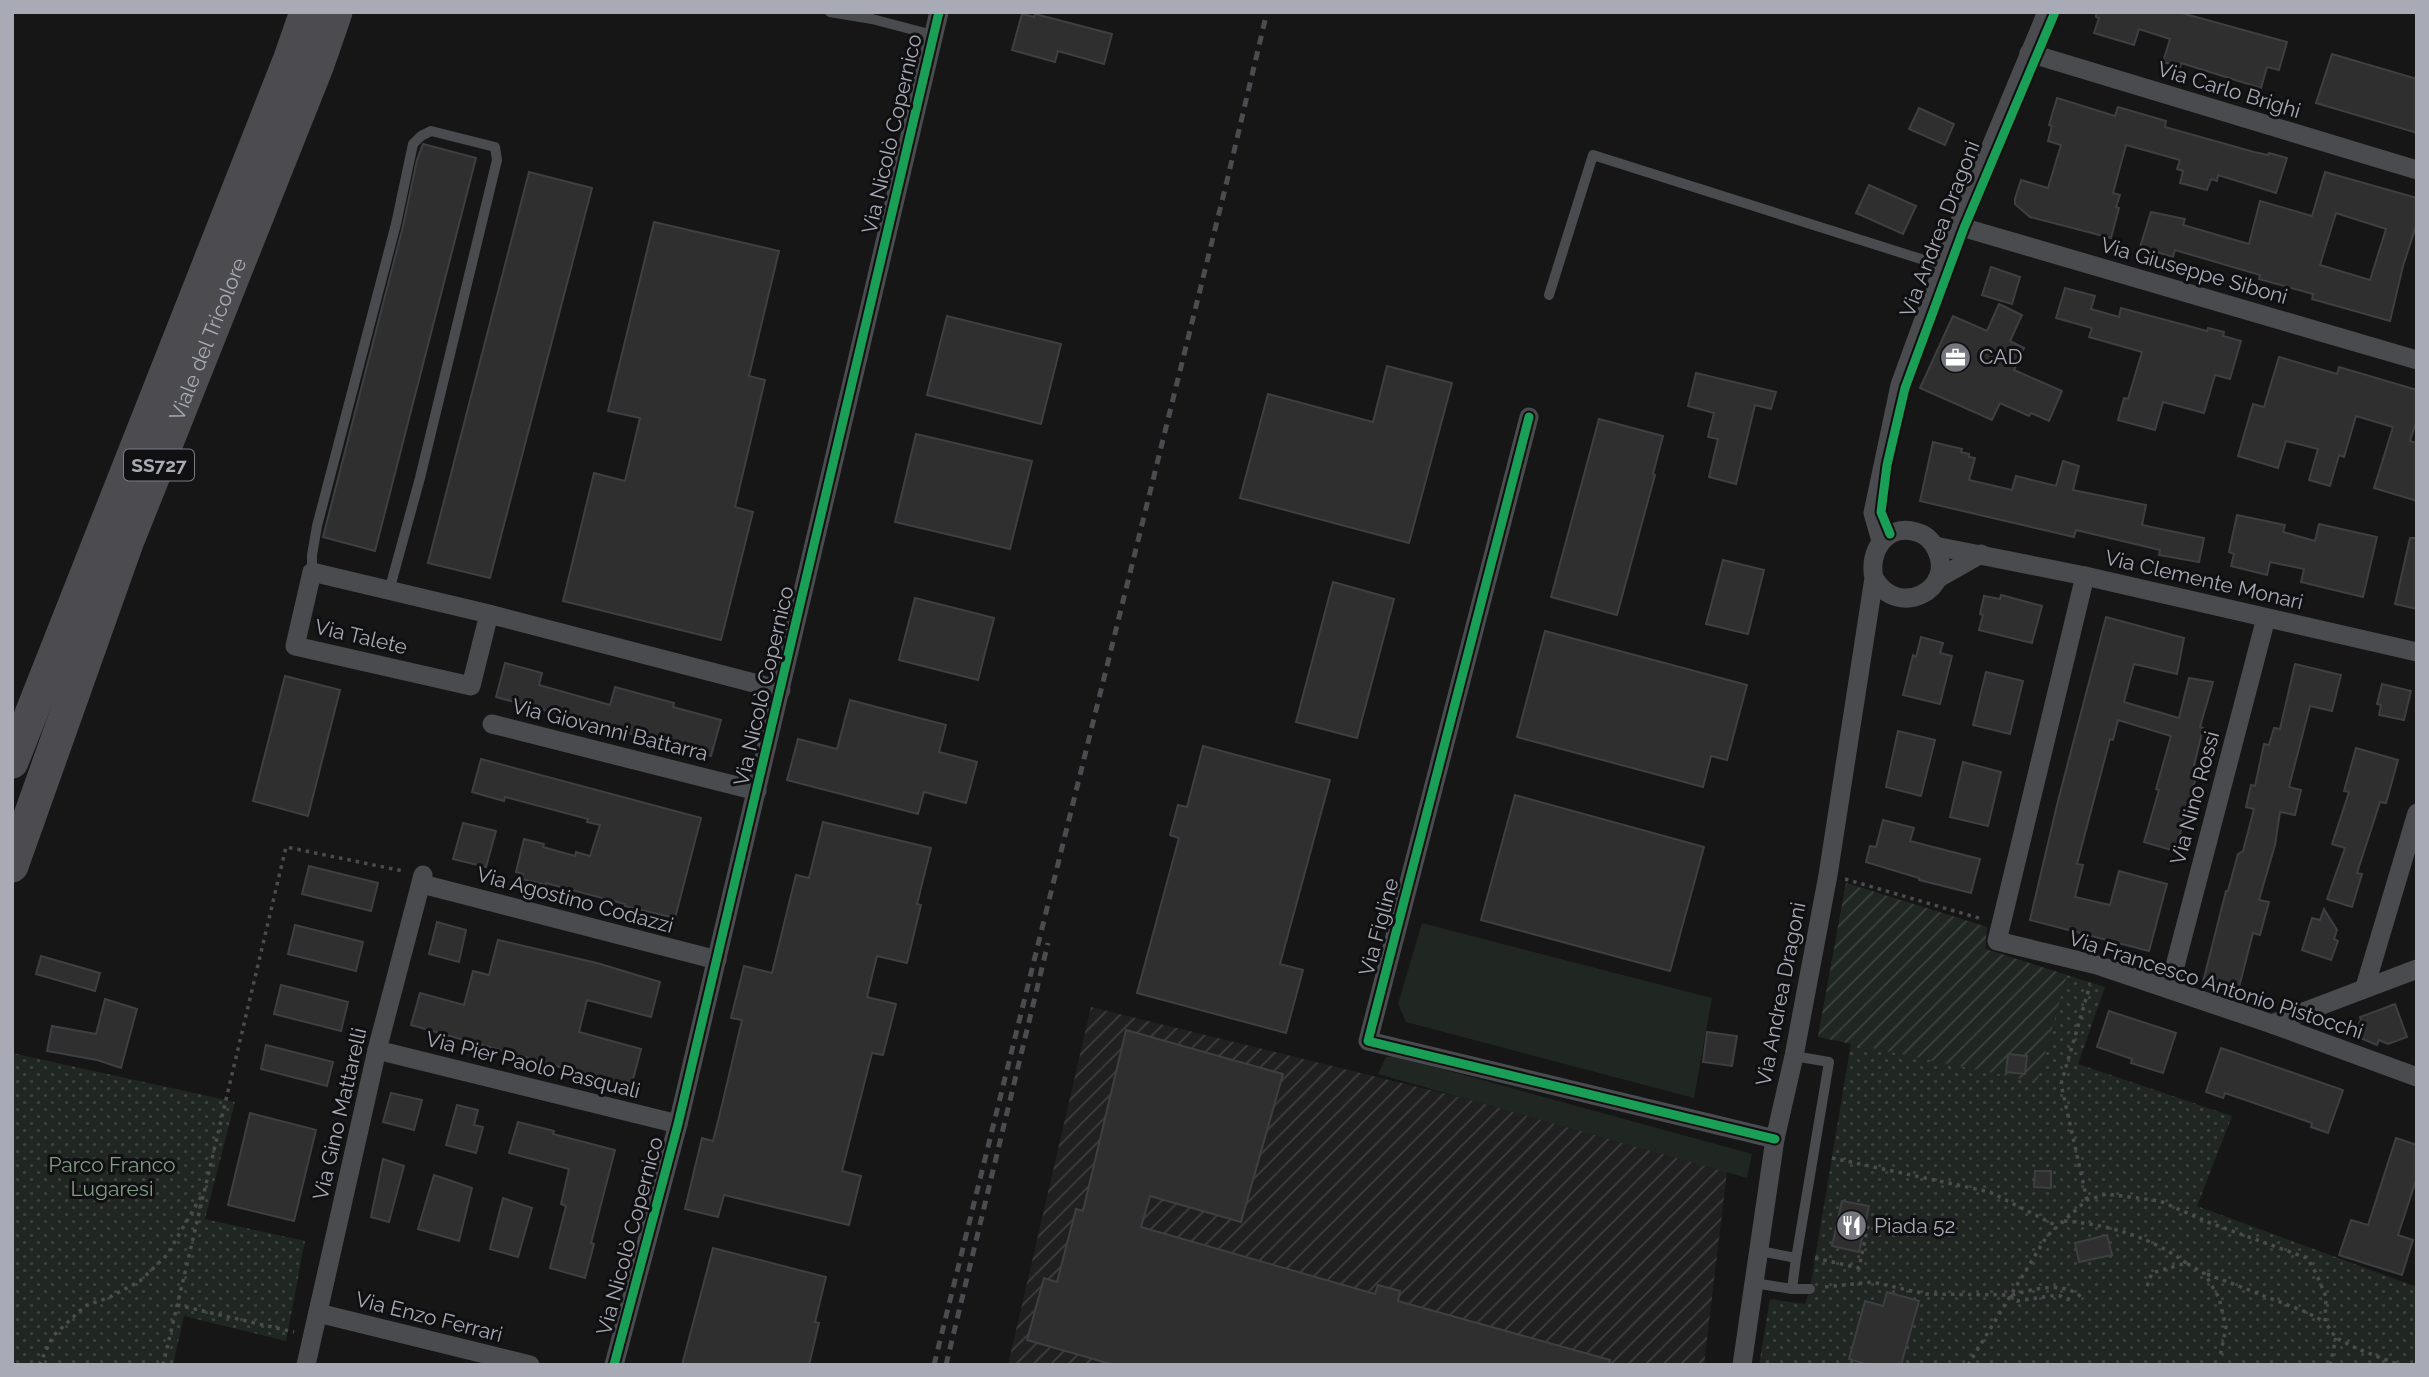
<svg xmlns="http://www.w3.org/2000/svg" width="2429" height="1377" font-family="Raleway,sans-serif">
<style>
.industrial{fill:url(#industrial-furrows)}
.grass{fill:#202621}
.park{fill:url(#park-dots)}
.garden{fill:url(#garden-furrows)}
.building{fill:#2f2f30;stroke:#3e3f42;stroke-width:2;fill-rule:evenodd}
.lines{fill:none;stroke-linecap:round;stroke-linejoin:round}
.path{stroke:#4c4c50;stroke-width:3.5;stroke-dasharray:3.5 5;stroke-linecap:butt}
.lane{stroke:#4a4b4e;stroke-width:10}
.street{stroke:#4a4b4e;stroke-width:19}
.highway{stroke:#4c4c50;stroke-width:33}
.rail{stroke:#4b4c4f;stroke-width:5;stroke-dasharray:9 7;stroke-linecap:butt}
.cycleway-casing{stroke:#101012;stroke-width:13}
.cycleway{stroke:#1a9f57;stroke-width:9}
.labels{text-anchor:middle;stroke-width:6;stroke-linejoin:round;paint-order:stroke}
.shield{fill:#101012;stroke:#7a7c85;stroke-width:2}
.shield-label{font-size:19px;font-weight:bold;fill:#a8aab6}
.street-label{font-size:21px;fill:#a8aab6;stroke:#101012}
.poi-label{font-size:21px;fill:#a8aab6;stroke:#101012;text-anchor:start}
.park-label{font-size:21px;fill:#819f87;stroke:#101012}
</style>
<defs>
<pattern id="industrial-furrows" width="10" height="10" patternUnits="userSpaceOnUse" patternTransform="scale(1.75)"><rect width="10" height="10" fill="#202021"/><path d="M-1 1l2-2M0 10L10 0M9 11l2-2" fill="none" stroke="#3e3e3f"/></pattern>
<pattern id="park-dots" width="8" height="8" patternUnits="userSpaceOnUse" patternTransform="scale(1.75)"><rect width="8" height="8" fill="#202621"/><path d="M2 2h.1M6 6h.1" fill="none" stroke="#3e433f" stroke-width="1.8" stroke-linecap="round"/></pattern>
<pattern id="garden-furrows" width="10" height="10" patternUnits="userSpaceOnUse" patternTransform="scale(1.75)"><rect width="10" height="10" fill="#202621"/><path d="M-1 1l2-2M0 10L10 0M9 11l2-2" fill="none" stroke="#3e433f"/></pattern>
</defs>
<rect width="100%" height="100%" fill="#161616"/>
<!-- industrial -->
<polygon class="industrial" points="1091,1007 1728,1163 1704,1365 1008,1365"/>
<!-- grass -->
<g class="grass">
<polygon points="1422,923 1712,998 1694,1098 1406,1022 1398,1004"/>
<polygon points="1395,1056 1752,1154 1747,1178 1378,1074 1386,1057"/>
</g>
<!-- park -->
<g class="park">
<polygon points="1846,883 1987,927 1985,949 2105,987 2078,1064 2232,1116 2197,1206 2417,1287 2417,1365 1759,1365 1770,1299 1805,1304 1810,1289 1851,1043 1818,1037"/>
<polygon points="12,1053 235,1102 205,1219 305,1241 286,1341 184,1316 173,1365 12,1365"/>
</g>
<!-- garden -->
<polygon class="garden" points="1846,883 1987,927 1985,949 2067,975 2037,1082 1818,1037"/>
<!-- building -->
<g class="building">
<polygon points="2096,12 2178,12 2287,42 2279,70 2267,67 2261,88 2181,63 2180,67 2163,62 2170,39 2139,29 2134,45 2094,33 2099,18 2096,17"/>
<polygon points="1022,14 1034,17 1035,14 1112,34 1104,64 1058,51 1055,62 1012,50"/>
<polygon points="2332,54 2417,79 2417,133 2316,103"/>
<polygon points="2057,98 2115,116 2118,107 2166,121 2165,127 2254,152 2268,155 2269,153 2287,158 2276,193 2218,175 2217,181 2211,179 2207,190 2180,183 2183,171 2177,169 2180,160 2126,145 2113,193 2120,195 2116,207 2119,208 2111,238 2030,217 2015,204 2015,199 2021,180 2048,188 2061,145 2048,141 2052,126 2049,125"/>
<polygon points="1919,108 1954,124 1945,145 1909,129"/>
<polygon points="423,144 476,158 375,551 323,537 403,226 417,160"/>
<polygon points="529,172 592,188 490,578 428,563"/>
<path d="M2325,172L2417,198V223L2403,266L2390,321L2312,299L2313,294L2259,279L2260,275L2175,250L2173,257L2140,247L2151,212L2185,219L2183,225L2249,244L2260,201L2312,216ZM2336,213L2386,229L2370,280L2320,265Z"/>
<polygon points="1869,185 1916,206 1903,234 1856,213"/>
<polygon points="654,222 779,251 749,376 765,380 735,507 753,512 721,640 563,601 594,473 625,481 640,418 608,411"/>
<polygon points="1991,267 2020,277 2012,304 1982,295"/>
<polygon points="2065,288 2095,296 2091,309 2119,317 2121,308 2207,331 2208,328 2224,332 2223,336 2241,341 2230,379 2215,375 2204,413 2163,402 2155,430 2118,420 2124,398 2128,399 2142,352 2089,337 2092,328 2056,318"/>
<polygon points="1999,304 2022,315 2010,341 2024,348 2014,370 2062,391 2049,421 2031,413 2029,416 2000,403 1992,420 1920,388 1953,316 1987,331"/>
<polygon points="947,316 1061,344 1041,424 927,395"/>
<polygon points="2279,357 2337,374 2339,367 2417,390 2417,419 2410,441 2417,443 2417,501 2374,488 2393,427 2356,416 2344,457 2339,455 2330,486 2309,480 2318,449 2286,441 2278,468 2238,456 2253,404 2264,407"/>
<polygon points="1387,366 1452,383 1409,543 1240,498 1268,394 1373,422"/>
<polygon points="1696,373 1776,392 1771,409 1755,405 1736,484 1709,477 1718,439 1708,437 1714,413 1688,406"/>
<polygon points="1599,419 1663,436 1653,474 1655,475 1617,615 1551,597"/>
<polygon points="916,434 1032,461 1010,549 895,522"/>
<polygon points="1933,442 1962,449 1961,452 1969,454 1969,457 1975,458 1969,480 2012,490 2016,476 2056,486 2063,461 2079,466 2073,490 2146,505 2142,525 2204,538 2199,562 2159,555 2160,550 2076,530 2074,537 1920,501"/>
<polygon points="2237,515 2285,525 2283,532 2315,541 2319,524 2377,537 2363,597 2301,582 2304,569 2270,562 2267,575 2231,566 2234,554 2229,552"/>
<polygon points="2410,538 2417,538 2417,609 2395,604"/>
<polygon points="1723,560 1764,570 1748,634 1706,624"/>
<polygon points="1333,582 1394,599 1357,738 1296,722"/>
<polygon points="2001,595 2042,606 2032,643 1979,630 1983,615 1980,614 1984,596 2000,599"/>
<polygon points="915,598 994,618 978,680 899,660"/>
<polygon points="2106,617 2184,638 2177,674 2134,664 2124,702 2179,718 2189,678 2213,682 2200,727 2203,728 2194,766 2199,767 2175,851 2144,842 2159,790 2156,789 2171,736 2118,720 2113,740 2110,739 2077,864 2083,865 2075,897 2110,905 2119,871 2167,884 2149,951 2030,920 2057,805"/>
<polygon points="1545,631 1747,685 1727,760 1711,756 1703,787 1517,737"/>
<polygon points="1921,637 1943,643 1940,653 1952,656 1940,704 1903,695 1913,655 1916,657"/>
<polygon points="505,663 542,673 539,685 610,705 615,687 674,703 673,707 721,720 711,756 496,697"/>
<polygon points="2295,664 2341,675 2332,711 2310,706 2289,787 2301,790 2295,815 2280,812 2275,845 2259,900 2269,902 2260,935 2253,933 2238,991 2203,982 2226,891 2228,891 2238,854 2243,851 2254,809 2246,807 2251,785 2255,786 2264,744 2269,745 2274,728 2280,729"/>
<polygon points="1986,672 2023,681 2010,734 1973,725"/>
<polygon points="285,676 340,690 308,816 253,801"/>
<polygon points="2382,684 2411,691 2404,720 2379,715 2381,705 2377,704"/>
<polygon points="850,700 946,725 939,752 977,762 966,803 924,792 918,814 787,780 798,739 837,749"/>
<polygon points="1898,731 1935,740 1921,796 1886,787"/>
<polygon points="1203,746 1330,780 1280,964 1303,970 1286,1033 1137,993 1179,838 1170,835 1178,805 1187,807"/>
<polygon points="2356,748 2398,760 2386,803 2380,802 2357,873 2362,874 2352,907 2327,899 2345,848 2332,844 2349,792 2344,791"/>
<polygon points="481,759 701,818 675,918 625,906 625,904 546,883 546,885 522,879 523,874 516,872 524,839 544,844 543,847 575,856 576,852 590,856 600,825 587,822 588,819 505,797 504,801 472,792"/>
<polygon points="1963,762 2001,772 1988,826 1950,817"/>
<polygon points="1515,795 1704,847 1670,971 1481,920"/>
<polygon points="1883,820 1914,828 1910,841 1980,859 1971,893 1919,880 1919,878 1866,862 1870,846 1876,847"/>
<polygon points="823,822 931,848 917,904 921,905 907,963 877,956 867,997 896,1004 883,1055 872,1053 842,1171 861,1176 849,1225 724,1195 718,1217 685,1209 702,1138 713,1141 722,1105 742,1020 731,1018 744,966 772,973 796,875 809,878"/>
<polygon points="463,823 496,831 486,867 453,859"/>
<polygon points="309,866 378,883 371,911 302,894"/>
<polygon points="2324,909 2337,930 2334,939 2338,941 2331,960 2302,950 2312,918 2320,920"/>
<polygon points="437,922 466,930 459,962 429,954"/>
<polygon points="295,925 363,942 356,971 288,954"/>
<polygon points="498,940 597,963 660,982 651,1017 587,1000 579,1032 641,1049 631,1087 411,1025 420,993 464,1005 473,971 489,975"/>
<polygon points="41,956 100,973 95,991 36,974"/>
<polygon points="281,985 348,1002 341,1031 274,1014"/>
<polygon points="105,999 137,1009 121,1068 97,1060 47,1051 52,1026 96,1034"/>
<polygon points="2395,1004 2407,1037 2388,1044 2379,1040 2377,1045 2353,1035 2361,1020 2360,1017"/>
<polygon points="2109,1011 2176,1033 2163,1073 2131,1063 2132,1059 2097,1047"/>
<polygon points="1126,1030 1283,1074 1241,1222 1150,1196 1141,1227 1375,1294 1378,1285 1400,1291 1398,1301 1610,1360 1609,1365 1114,1365 1027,1340 1044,1278 1057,1282 1076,1209 1083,1211"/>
<polygon points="1707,1032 1737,1036 1732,1066 1703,1062"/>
<polygon points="266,1045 333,1062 327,1086 261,1069"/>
<polygon points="2221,1048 2343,1090 2328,1133 2311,1127 2312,1123 2225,1093 2223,1098 2206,1092"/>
<polygon points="2008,1054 2027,1056 2025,1074 2006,1072"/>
<polygon points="391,1093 422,1100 414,1130 383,1122"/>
<polygon points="457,1105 478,1110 474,1125 483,1127 476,1153 446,1145"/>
<polygon points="250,1113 316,1130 294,1221 228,1205"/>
<polygon points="518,1122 554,1131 553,1134 615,1150 591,1243 594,1244 585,1278 550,1268 566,1206 561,1204 569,1169 509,1153"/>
<polygon points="2396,1138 2417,1145 2417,1177 2398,1235 2413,1240 2402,1275 2339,1255 2351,1220 2368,1225"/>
<polygon points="383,1159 404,1166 389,1222 371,1217"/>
<polygon points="2035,1171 2051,1171 2051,1188 2034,1187"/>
<polygon points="434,1175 472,1188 459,1241 418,1229"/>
<polygon points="503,1198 532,1208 518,1257 490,1249"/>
<polygon points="1842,1201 1869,1206 1859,1252 1832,1246"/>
<polygon points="2107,1235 2112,1255 2079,1262 2075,1243"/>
<polygon points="713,1248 826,1277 815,1322 819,1323 809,1365 682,1365"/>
<polygon points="1887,1292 1919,1301 1901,1365 1869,1365 1849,1359 1865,1301 1883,1306"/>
</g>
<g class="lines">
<!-- path -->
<g class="path">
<polyline points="1845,879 1982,919"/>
<polyline points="1832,1158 1990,1192 2057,1226"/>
<polyline points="2087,1200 2061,1084 2090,985"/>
<path d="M2064,1221C2107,1224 2151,1237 2186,1263"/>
<polyline points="1815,1258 1859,1268 1869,1221"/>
<polyline points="2207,1274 2306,1312 2325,1322"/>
<polyline points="2147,1286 2152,1273 2186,1263 2205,1274 2219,1298 2226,1327 2220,1357"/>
<polyline points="1825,1287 1872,1282 1926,1294 2010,1295 2017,1301 2058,1295 2070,1300"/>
<path d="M2012,1295C2033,1289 2066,1280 2083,1299"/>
<polyline points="177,1305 294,1332"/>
<polyline points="39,1365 53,1336 85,1306 110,1297 140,1281 167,1255 202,1195"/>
<polyline points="163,1365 286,847 403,871"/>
<polyline points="1968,1365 2047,1236 2087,1200 2107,1194 2160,1201 2210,1223 2307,1258 2316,1273 2326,1297 2325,1322 2336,1338 2358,1349 2400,1365"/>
<polyline points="2330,1365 2336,1338"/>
</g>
<!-- lane -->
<g class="lane">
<polyline points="830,12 872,19 933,35"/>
<polyline points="1549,295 1593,155 1943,266"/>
<polyline points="312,572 312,555 317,526 396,224 413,144 421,136 431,131 495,147 497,160 420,478 389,591"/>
<polyline points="1760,1251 1796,1258 1797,1253 1829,1062 1794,1056"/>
<polyline points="1754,1283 1792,1289 1810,1289"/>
<polyline points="1792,1289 1796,1258"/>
</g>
<!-- street -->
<g class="street">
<polyline points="2029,53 2417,170"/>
<polyline points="1958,226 2417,360"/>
<polyline points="1529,417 1368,1041 1775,1139"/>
<polyline points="1881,541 1873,513 1900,385 1958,226 2047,12"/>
<polyline points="1935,546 2085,576 2417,652"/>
<polyline points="2085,576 1997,941 2097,965 2272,1024 2417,1077"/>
<polyline points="1937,579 1981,554"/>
<polyline points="489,614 471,686 295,646 312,572 489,614 781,690"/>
<polyline points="492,724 757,791"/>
<polyline points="422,884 717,960"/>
<polyline points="2365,987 2417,813"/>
<polyline points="2169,989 2266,618"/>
<polyline points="2272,1024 2417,969"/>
<polyline points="377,1050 678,1124"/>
<polyline points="318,1313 530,1365"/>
<polyline points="306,1365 377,1050 423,875"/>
<polyline points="614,1365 678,1124 939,12"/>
<path d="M1742,1365L1775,1139L1794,1056L1828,875L1874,578C1868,552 1886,523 1916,532C1925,534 1932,541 1936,549C1957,589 1898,620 1874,578"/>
</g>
<!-- highway -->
<g class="highway">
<polyline points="12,762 290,58 306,12"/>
<path id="s1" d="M12,866L127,543L317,67L336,12"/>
</g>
<!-- rail -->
<g class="rail">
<polyline points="934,1365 1226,185 1267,12"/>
<polyline points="946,1365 1048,943"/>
</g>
<defs>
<g id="cycleway">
<polyline points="1529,417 1368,1041 1775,1139"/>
<polyline points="1890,534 1881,512 1887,465 1905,388 1964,228 2055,12"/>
<polyline points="614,1365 678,1124 939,12"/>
</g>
</defs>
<!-- cycleway casing -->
<use href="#cycleway" class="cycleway-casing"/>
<!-- cycleway -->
<use href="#cycleway" class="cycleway"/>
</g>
<!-- icons -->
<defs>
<symbol id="office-disc" viewBox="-11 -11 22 22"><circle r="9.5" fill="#75767e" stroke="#101012"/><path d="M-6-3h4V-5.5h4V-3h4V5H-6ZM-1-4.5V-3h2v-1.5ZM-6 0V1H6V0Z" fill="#fff"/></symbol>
<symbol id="restaurant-disc" viewBox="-11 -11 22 22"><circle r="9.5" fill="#75767e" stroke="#101012"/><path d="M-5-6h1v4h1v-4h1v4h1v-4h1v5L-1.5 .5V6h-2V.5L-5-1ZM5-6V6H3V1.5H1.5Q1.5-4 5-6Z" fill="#fff"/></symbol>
</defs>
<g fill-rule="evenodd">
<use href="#office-disc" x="1938" y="340" width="35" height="35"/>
<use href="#restaurant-disc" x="1834" y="1208" width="35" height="35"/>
</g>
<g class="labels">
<!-- shield labels -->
<rect class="shield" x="124" y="449.5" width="70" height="31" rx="5"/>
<g class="shield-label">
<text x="159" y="472">SS727</text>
</g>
<!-- street labels -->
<g class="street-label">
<text transform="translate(2229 90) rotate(17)" y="7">Via Carlo Brighi</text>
<text transform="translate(892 134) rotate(-77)" y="7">Via Nicolò Copernico</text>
<text transform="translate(1940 229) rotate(-69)" y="7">Via Andrea Dragoni</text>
<text transform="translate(2194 271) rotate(16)" y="7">Via Giuseppe Siboni</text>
<text dy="7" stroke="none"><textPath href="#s1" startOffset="562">Viale del Tricolore</textPath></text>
<text transform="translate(2204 580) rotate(13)" y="7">Via Clemente Monari</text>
<text transform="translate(361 637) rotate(13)" y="7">Via Talete</text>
<text transform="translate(764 686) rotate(-77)" y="7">Via Nicolò Copernico</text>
<text transform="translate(610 730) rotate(14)" y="7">Via Giovanni Battarra</text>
<text transform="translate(2195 798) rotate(-75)" y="7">Via Nino Rossi</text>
<text transform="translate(575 900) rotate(15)" y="7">Via Agostino Codazzi</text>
<text transform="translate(1379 927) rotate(-75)" y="7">Via Figline</text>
<text transform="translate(2216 985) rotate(18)" y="7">Via Francesco Antonio Pistocchi</text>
<text transform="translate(1781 994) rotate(-79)" y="7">Via Andrea Dragoni</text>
<text transform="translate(533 1065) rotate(14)" y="7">Via Pier Paolo Pasquali</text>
<text transform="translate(340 1114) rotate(-77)" y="7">Via Gino Mattarelli</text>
<text transform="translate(630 1236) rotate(-75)" y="7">Via Nicolò Copernico</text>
<text transform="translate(429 1317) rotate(14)" y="7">Via Enzo Ferrari</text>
</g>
<!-- poi labels -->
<g class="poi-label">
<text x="1979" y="364">CAD</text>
<text x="1874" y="1233">Piada 52</text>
</g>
<!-- park labels -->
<g class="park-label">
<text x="112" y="1172">Parco Franco<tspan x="112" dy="24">Lugaresi</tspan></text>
</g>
</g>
<!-- border -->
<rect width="2429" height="1377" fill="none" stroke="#a8aab6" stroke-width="28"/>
</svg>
